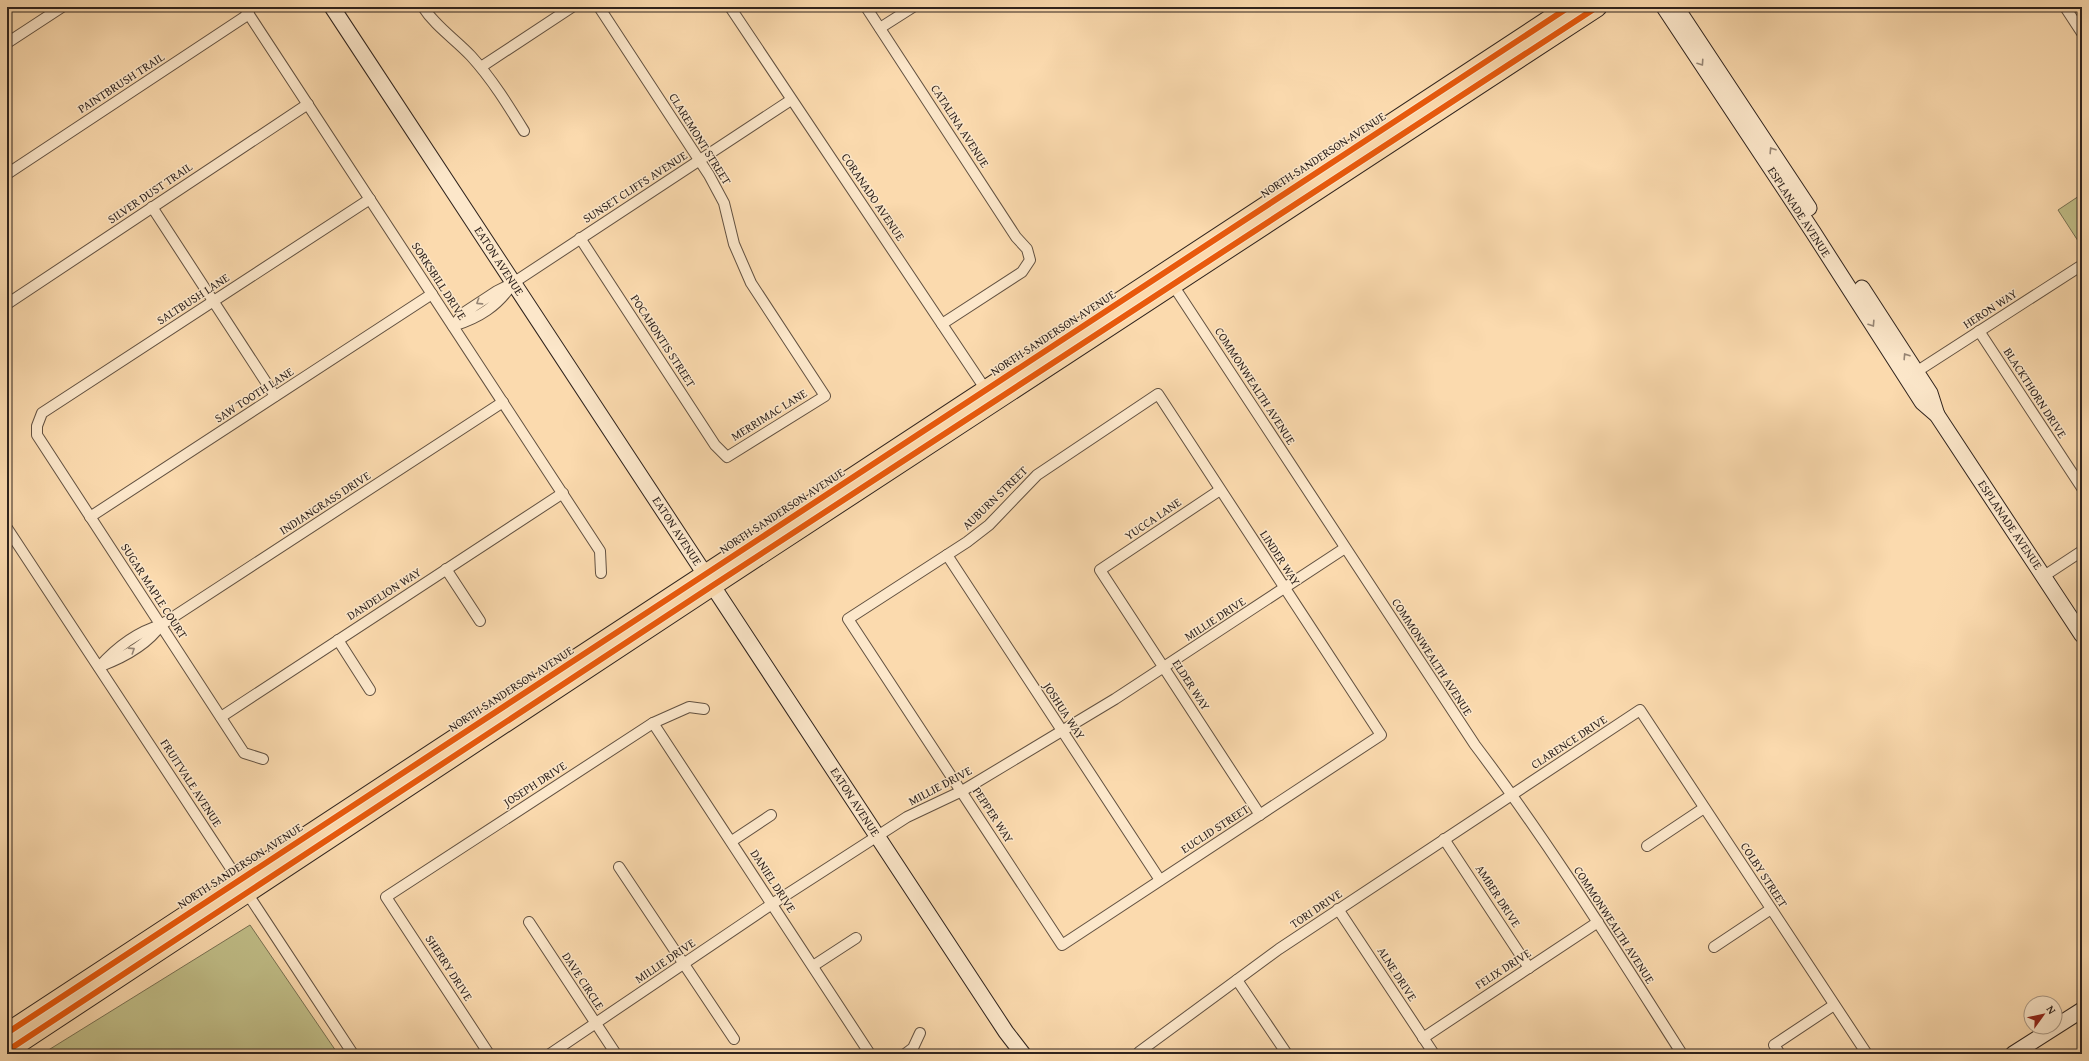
<svg xmlns="http://www.w3.org/2000/svg" width="2089" height="1061" font-family="'Gentium Book Plus',serif">
<style>
.green{fill:#c1bf89;stroke:#787153}
.lines{fill:none;stroke-linecap:round;stroke-linejoin:round}
.street-casing{stroke:#625141;stroke-width:12}
.secondary-casing{stroke:#2f231d;stroke-width:17}
.highway-casing{stroke:#2f231d;stroke-width:21}
.street{stroke:#fce7ca;stroke-width:10}
.secondary{stroke:#fce7ca;stroke-width:15}
.highway{stroke:#fbdaae;stroke-width:19}
.cycleway-casing{stroke:#fce7ca;stroke-width:8}
.cycleway{stroke:#e8590c;stroke-width:6}
.oneway{stroke:#968574}
.labels{text-anchor:middle;stroke-width:3;stroke-linejoin:round;paint-order:stroke}
.street-label{font-size:12px;fill:#2f231d;stroke:#fce7ca}
</style>
<rect width="100%" height="100%" fill="#fbdaae"/>
<filter id="stains"><feTurbulence type="fractalNoise" baseFrequency=".005" numOctaves="4"/><feColorMatrix values="0 0 0 0 .2 0 0 0 0 .09 0 0 0 0 .02 0 0 0 .5 -.17"/></filter>
<radialGradient id="worn" r=".72"><stop offset=".6" stop-color="#630" stop-opacity="0"/><stop offset="1" stop-color="#630" stop-opacity=".3"/></radialGradient>
<!-- green -->
<g class="green">
<polygon points="2082,194 2082,257 2078,255 2080,244 2058,210"/>
<polygon points="250,925 338,1054 42,1054"/>
</g>
<g class="lines">
<defs>
<g id="street">
<polyline points="244,7 600,551 601,573"/>
<path d="M423,7C435,26 455,39 471,56C492,79 508,105 524,131"/>
<polyline points="730,7 988,393"/>
<polyline points="866,7 1016,237 1027,249 1030,260 1022,272 942,324"/>
<polyline points="2065,7 2082,33"/>
<polyline points="880,28 913,7"/>
<polyline points="7,43 62,7"/>
<polyline points="481,67 572,7"/>
<polyline points="7,174 249,14"/>
<polyline points="152,207 275,396"/>
<polyline points="580,238 715,445 727,457 825,396 751,283 734,244 724,203 709,175 599,7"/>
<path d="M1171,282L1475,745C1550,844 1615,949 1682,1054"/>
<path d="M513,283C498,306 479,318 453,326L465,312L497,291L513,283L791,100"/>
<polyline points="7,304 308,104"/>
<polyline points="1979,331 2082,488"/>
<polyline points="1916,372 2079,267 2082,272"/>
<polygon points="1158,394 1381,735 1062,945 848,619 967,542 989,525 1037,475"/>
<polyline points="1220,490 1100,570 1260,815"/>
<polyline points="90,517 432,294"/>
<polyline points="7,528 353,1054"/>
<polyline points="947,555 1160,880"/>
<polyline points="446,569 480,621"/>
<polyline points="2044,576 2082,551"/>
<polyline points="338,640 370,690"/>
<path d="M101,666C122,658 147,645 161,625"/>
<path d="M99,667C115,649 137,632 161,625L503,402"/>
<polyline points="221,717 563,493"/>
<polyline points="653,723 870,1054"/>
<polyline points="263,759 244,753 37,435 37,426 42,413 370,199"/>
<polyline points="1444,839 1529,968"/>
<polyline points="732,841 771,815"/>
<polyline points="1647,846 1704,808"/>
<polyline points="619,867 734,1039"/>
<polyline points="1338,909 1434,1054"/>
<polyline points="529,922 616,1054"/>
<polyline points="1714,947 1771,909"/>
<polyline points="813,966 856,938"/>
<polyline points="1237,980 1287,1054"/>
<polyline points="1423,1038 1598,922"/>
<polyline points="489,1054 386,897 653,723 689,707 704,709"/>
<polyline points="550,1054 772,904 907,817 962,791 1115,699 1345,548"/>
<polyline points="905,1054 913,1048 920,1033"/>
<polyline points="1140,1054 1139,1052 1279,949 1640,710 1867,1054"/>
<polyline points="1780,1054 1774,1045 1834,1005"/>
</g>
<g id="secondary">
<polyline points="332,7 1006,1032 1023,1054"/>
<polyline points="1664,7 1813,232 1922,402 1937,415 2082,635"/>
<polyline points="1676,7 1809,208"/>
<polyline points="1862,288 1930,393 1937,415"/>
<polyline points="2013,1054 2082,1010"/>
</g>
<g id="highway">
<polyline points="7,1033 1569,7"/>
<polyline points="7,1051 712,586 1597,7"/>
</g>
</defs>
<!-- street casing -->
<use href="#street" class="street-casing"/>
<!-- secondary casing -->
<use href="#secondary" class="secondary-casing"/>
<!-- highway casing -->
<use href="#highway" class="highway-casing"/>
<!-- street -->
<use href="#street" class="street"/>
<!-- secondary -->
<use href="#secondary" class="secondary"/>
<!-- highway -->
<use href="#highway" class="highway"/>
<defs>
<g id="cycleway">
<polyline points="7,1033 1569,7"/>
<polyline points="7,1051 712,586 1597,7"/>
</g>
</defs>
<!-- cycleway casing -->
<use href="#cycleway" class="cycleway-casing"/>
<!-- cycleway -->
<use href="#cycleway" class="cycleway"/>
</g>
<!-- one-way arrows -->
<defs><path id="oneway-chevron" d="M-2-3.5L2.5 0L-2 3.5" fill="none" stroke-width="1.6" stroke-linecap="round" stroke-linejoin="round"/></defs>
<g class="oneway">
<use href="#oneway-chevron" transform="translate(1701 63) rotate(56)"/>
<use href="#oneway-chevron" transform="translate(1772 150) rotate(-123)"/>
<use href="#oneway-chevron" transform="translate(479 302) rotate(147)"/>
<use href="#oneway-chevron" transform="translate(1872 324) rotate(57)"/>
<use href="#oneway-chevron" transform="translate(1906 356) rotate(-123)"/>
<use href="#oneway-chevron" transform="translate(132 650) rotate(-33)"/>
</g>
<g class="labels">
<!-- street labels -->
<g class="street-label">
<text transform="translate(121 83) rotate(-33)" y="4">PAINTBRUSH TRAIL</text>
<text transform="translate(960 126) rotate(57)" y="4">CATALINA AVENUE</text>
<text transform="translate(700 139) rotate(58)" y="4">CLAREMONT STREET</text>
<text transform="translate(1323 155) rotate(-33)" y="4">NORTH SANDERSON AVENUE</text>
<text transform="translate(635 187) rotate(-33)" y="4">SUNSET CLIFFS AVENUE</text>
<text transform="translate(150 193) rotate(-34)" y="4">SILVER DUST TRAIL</text>
<text transform="translate(873 197) rotate(56)" y="4">CORANADO AVENUE</text>
<text transform="translate(1799 212) rotate(57)" y="4">ESPLANADE AVENUE</text>
<text transform="translate(499 261) rotate(57)" y="4">EATON AVENUE</text>
<text transform="translate(439 281) rotate(57)" y="4">SORKSBILL DRIVE</text>
<text transform="translate(193 299) rotate(-33)" y="4">SALTBUSH LANE</text>
<text transform="translate(1990 309) rotate(-33)" y="4">HERON WAY</text>
<text transform="translate(1053 333) rotate(-33)" y="4">NORTH SANDERSON AVENUE</text>
<text transform="translate(663 341) rotate(57)" y="4">POCAHONTIS STREET</text>
<text transform="translate(1255 386) rotate(57)" y="4">COMMONWEALTH AVENUE</text>
<text transform="translate(2035 393) rotate(57)" y="4">BLACKTHORN DRIVE</text>
<text transform="translate(254 395) rotate(-33)" y="4">SAW TOOTH LANE</text>
<text transform="translate(769 415) rotate(-32)" y="4">MERRIMAC LANE</text>
<text transform="translate(995 498) rotate(-44)" y="4">AUBURN STREET</text>
<text transform="translate(325 503) rotate(-33)" y="4">INDIANGRASS DRIVE</text>
<text transform="translate(782 511) rotate(-33)" y="4">NORTH SANDERSON AVENUE</text>
<text transform="translate(1153 519) rotate(-34)" y="4">YUCCA LANE</text>
<text transform="translate(2010 525) rotate(56)" y="4">ESPLANADE AVENUE</text>
<text transform="translate(677 531) rotate(57)" y="4">EATON AVENUE</text>
<text transform="translate(1280 558) rotate(57)" y="4">LINDER WAY</text>
<text transform="translate(154 591) rotate(57)" y="4">SUGAR MAPLE COURT</text>
<text transform="translate(384 594) rotate(-33)" y="4">DANDELION WAY</text>
<text transform="translate(1215 619) rotate(-33)" y="4">MILLIE DRIVE</text>
<text transform="translate(1432 657) rotate(57)" y="4">COMMONWEALTH AVENUE</text>
<text transform="translate(1191 685) rotate(57)" y="4">ELDER WAY</text>
<text transform="translate(511 689) rotate(-33)" y="4">NORTH SANDERSON AVENUE</text>
<text transform="translate(1064 711) rotate(57)" y="4">JOSHUA WAY</text>
<text transform="translate(1569 742) rotate(-33)" y="4">CLARENCE DRIVE</text>
<text transform="translate(191 783) rotate(57)" y="4">FRUITVALE AVENUE</text>
<text transform="translate(535 784) rotate(-33)" y="4">JOSEPH DRIVE</text>
<text transform="translate(940 786) rotate(-28)" y="4">MILLIE DRIVE</text>
<text transform="translate(855 802) rotate(57)" y="4">EATON AVENUE</text>
<text transform="translate(993 815) rotate(57)" y="4">PEPPER WAY</text>
<text transform="translate(1215 829) rotate(-33)" y="4">EUCLID STREET</text>
<text transform="translate(240 866) rotate(-33)" y="4">NORTH SANDERSON AVENUE</text>
<text transform="translate(1764 875) rotate(57)" y="4">COLBY STREET</text>
<text transform="translate(773 881) rotate(57)" y="4">DANIEL DRIVE</text>
<text transform="translate(1498 896) rotate(57)" y="4">AMBER DRIVE</text>
<text transform="translate(1316 909) rotate(-34)" y="4">TORI DRIVE</text>
<text transform="translate(1614 925) rotate(57)" y="4">COMMONWEALTH AVENUE</text>
<text transform="translate(665 961) rotate(-34)" y="4">MILLIE DRIVE</text>
<text transform="translate(449 968) rotate(57)" y="4">SHERRY DRIVE</text>
<text transform="translate(1503 969) rotate(-33)" y="4">FELIX DRIVE</text>
<text transform="translate(1397 974) rotate(57)" y="4">ALNE DRIVE</text>
<text transform="translate(583 981) rotate(57)" y="4">DAVE CIRCLE</text>
</g>
</g>
<!-- margin -->
<rect width="2089" height="1061" fill="none" stroke="#fbdaae" stroke-width="24"/>
<rect x="8" y="8" width="2073" height="1045" fill="none" stroke="#2f231d" stroke-width="2"/>
<rect x="12" y="12" width="2065" height="1037" fill="none" stroke="#2f231d"/>
<!-- north arrow -->
<g transform="translate(2043 1015) rotate(57)"><circle r="19" fill="#fce7ca" stroke="#aa9985"/>
<path d="M0-3L7 15L0 10L-7 15Z" fill="#8f2418"/>
<text y="-6" font-size="11" font-weight="bold" text-anchor="middle" fill="#2f231d">N</text>
</g>
<rect width="100%" height="100%" filter="url(#stains)"/>
<rect width="100%" height="100%" fill="url(#worn)"/>
</svg>
